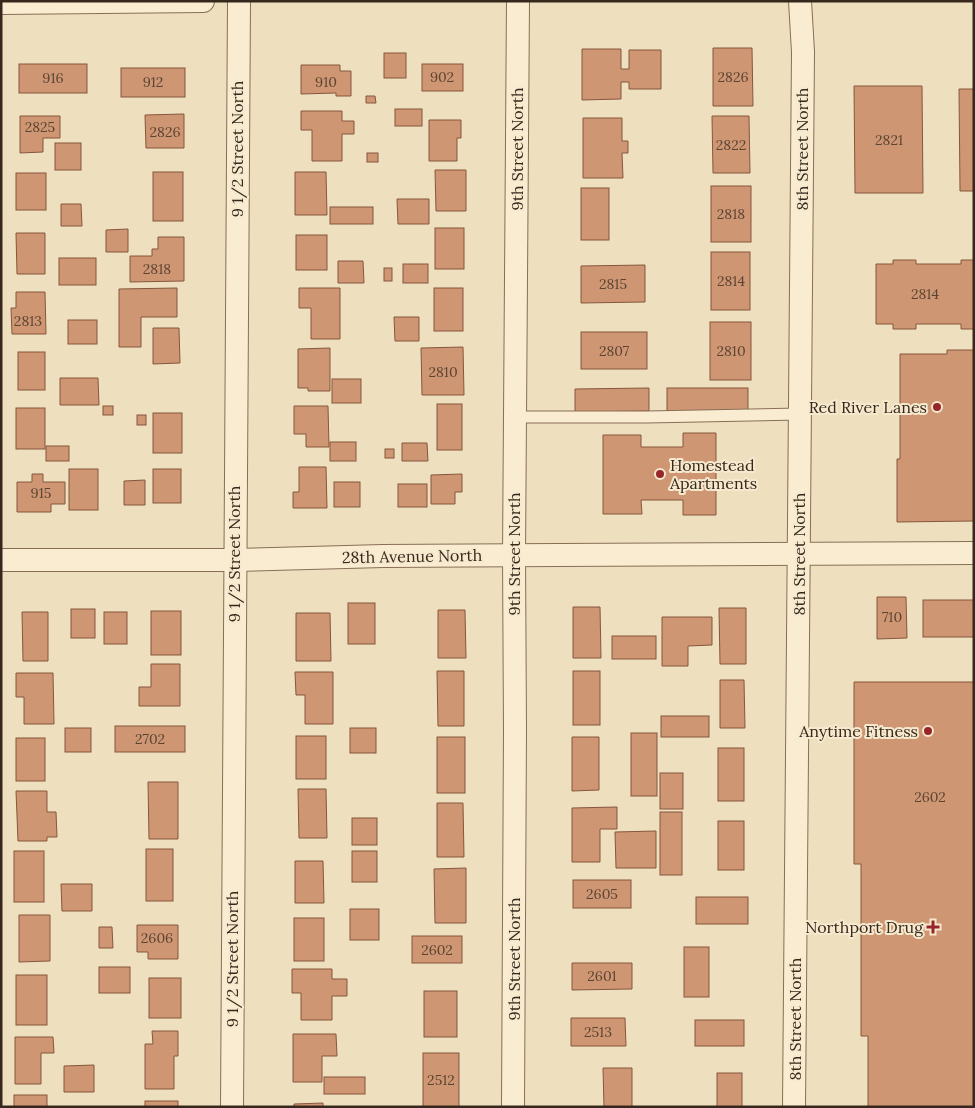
<svg xmlns="http://www.w3.org/2000/svg" width="975" height="1108" font-family="Lora,serif">
<style>
.building{fill:#ce9673;stroke:#86573c}
.lines{fill:none;stroke-linecap:round;stroke-linejoin:round}
.lane-casing{stroke:#876f57;stroke-width:13}
.street-casing{stroke:#876f57;stroke-width:24}
.lane{stroke:#f9ecd1;stroke-width:11}
.street{stroke:#f9ecd1;stroke-width:22}
.poi-dot{fill:#972529;stroke:#f6e9ce;stroke-width:2}
.labels{text-anchor:middle;stroke-width:4;stroke-linejoin:round;paint-order:stroke}
.number-label{font-size:14px;fill:#5c4432}
.street-label{font-size:16px;fill:#36281c;stroke:#f6e9ce}
.poi-label{font-size:16px;fill:#36281c;stroke:#f6e9ce;text-anchor:end}
</style>
<rect width="100%" height="100%" fill="#eedfbe"/>
<!-- building -->
<g class="building">
<polygon points="713,48 752,48 753,106 713,106"/>
<polygon points="582,49 621,49 621,69 629,69 629,50 661,50 661,89 629,89 629,82 621,82 621,99 582,100"/>
<rect x="384" y="53" width="22" height="25"/>
<rect x="19" y="64" width="68" height="29"/>
<rect x="422" y="64" width="41" height="27"/>
<polygon points="301,65 340,65 340,71 351,71 351,96 336,96 336,93 301,94"/>
<rect x="121" y="68" width="64" height="29"/>
<polygon points="854,86 922,86 923,193 855,193"/>
<polygon points="959,89 974,89 974,191 960,191"/>
<polygon points="366,96 375,96 376,103 366,103"/>
<rect x="395" y="109" width="27" height="17"/>
<polygon points="301,111 342,111 342,121 354,121 354,134 342,134 342,161 312,161 312,130 301,130"/>
<polygon points="184,114 184,148 146,148 145,115"/>
<polygon points="20,116 60,116 60,138 43,138 43,152 20,153"/>
<polygon points="712,116 749,116 750,173 713,173"/>
<polygon points="583,118 622,118 622,141 628,141 628,153 622,153 623,178 583,178"/>
<polygon points="429,120 461,120 461,138 457,138 457,161 429,161"/>
<rect x="55" y="143" width="26" height="27"/>
<rect x="367" y="153" width="11" height="9"/>
<polygon points="435,170 466,170 466,211 436,211"/>
<rect x="153" y="172" width="30" height="49"/>
<polygon points="295,172 326,172 327,215 295,215"/>
<rect x="16" y="173" width="30" height="37"/>
<rect x="711" y="186" width="40" height="56"/>
<rect x="581" y="188" width="28" height="52"/>
<polygon points="397,199 429,199 429,224 398,224"/>
<polygon points="61,204 81,204 82,226 61,226"/>
<rect x="330" y="207" width="43" height="17"/>
<rect x="435" y="228" width="29" height="41"/>
<polygon points="128,229 128,252 106,252 106,230"/>
<polygon points="16,233 45,233 45,274 17,274"/>
<rect x="296" y="235" width="31" height="35"/>
<polygon points="158,237 184,237 184,281 130,282 130,256 152,256 152,249 158,249"/>
<rect x="711" y="252" width="39" height="58"/>
<rect x="59" y="258" width="37" height="27"/>
<polygon points="893,260 916,260 916,264 961,264 961,260 974,260 974,329 961,329 961,324 916,324 916,329 893,329 893,324 876,324 876,264 893,264"/>
<polygon points="338,261 363,261 364,283 338,283"/>
<rect x="403" y="264" width="25" height="19"/>
<polygon points="645,265 645,302 581,303 581,266"/>
<rect x="384" y="268" width="8" height="13"/>
<polygon points="177,288 177,317 141,317 141,347 119,347 119,289"/>
<polygon points="299,288 340,288 340,339 311,339 311,308 299,308"/>
<rect x="434" y="288" width="29" height="43"/>
<polygon points="16,292 45,292 46,334 12,334 11,308 16,308"/>
<polygon points="394,317 419,317 419,341 395,341"/>
<rect x="68" y="320" width="29" height="24"/>
<rect x="710" y="322" width="41" height="58"/>
<polygon points="153,328 179,328 180,363 153,364"/>
<rect x="581" y="332" width="66" height="37"/>
<polygon points="463,347 464,395 422,395 421,348"/>
<polygon points="330,348 330,391 308,391 308,388 298,388 298,349"/>
<polygon points="947,350 974,350 974,521 897,522 897,459 900,459 900,354 947,354"/>
<rect x="18" y="352" width="27" height="38"/>
<polygon points="60,378 98,378 99,405 60,405"/>
<rect x="332" y="379" width="29" height="24"/>
<polygon points="649,388 649,411 575,412 575,389"/>
<rect x="667" y="388" width="81" height="23"/>
<rect x="437" y="404" width="25" height="46"/>
<rect x="103" y="406" width="10" height="9"/>
<polygon points="294,406 328,406 329,447 306,447 306,434 294,434"/>
<rect x="16" y="408" width="29" height="41"/>
<rect x="153" y="413" width="29" height="40"/>
<rect x="137" y="415" width="9" height="10"/>
<polygon points="683,433 716,433 716,515 683,515 683,500 641,500 642,514 603,514 603,435 641,435 641,447 683,447"/>
<rect x="330" y="442" width="26" height="19"/>
<polygon points="402,443 427,443 428,461 402,461"/>
<rect x="46" y="446" width="23" height="15"/>
<rect x="385" y="449" width="9" height="9"/>
<polygon points="299,467 326,467 327,508 293,508 293,492 299,492"/>
<rect x="69" y="469" width="29" height="41"/>
<rect x="153" y="469" width="28" height="34"/>
<polygon points="32,474 43,474 43,482 65,482 65,504 51,504 51,512 17,512 17,482 32,482"/>
<polygon points="462,474 462,492 455,492 455,504 431,504 431,475"/>
<polygon points="145,480 145,505 124,505 124,481"/>
<rect x="334" y="482" width="26" height="25"/>
<rect x="398" y="484" width="29" height="23"/>
<polygon points="877,597 906,597 907,638 877,639"/>
<rect x="923" y="600" width="51" height="37"/>
<rect x="348" y="603" width="27" height="41"/>
<polygon points="573,607 600,607 601,658 573,658"/>
<polygon points="719,608 746,608 746,664 720,664"/>
<rect x="71" y="609" width="24" height="29"/>
<polygon points="438,610 465,610 466,658 438,658"/>
<rect x="151" y="611" width="30" height="44"/>
<polygon points="22,612 48,612 48,661 23,661"/>
<rect x="104" y="612" width="23" height="32"/>
<polygon points="296,613 330,613 331,661 296,661"/>
<polygon points="662,617 712,617 712,645 688,646 688,666 662,666"/>
<rect x="612" y="636" width="44" height="23"/>
<polygon points="151,664 180,664 180,706 139,706 139,687 151,687"/>
<polygon points="437,671 464,671 464,726 438,726"/>
<rect x="573" y="671" width="27" height="54"/>
<polygon points="295,672 333,672 333,724 305,724 305,695 296,695"/>
<polygon points="16,673 53,673 54,724 24,724 24,697 16,697"/>
<polygon points="720,680 744,680 745,728 720,728"/>
<polygon points="854,682 974,682 974,1107 868,1107 868,1036 861,1036 861,864 854,864"/>
<rect x="661" y="716" width="48" height="21"/>
<rect x="115" y="726" width="70" height="26"/>
<rect x="65" y="728" width="26" height="24"/>
<rect x="350" y="728" width="26" height="25"/>
<rect x="631" y="733" width="26" height="63"/>
<rect x="296" y="736" width="30" height="43"/>
<rect x="437" y="737" width="28" height="56"/>
<polygon points="572,737 599,737 599,790 572,791"/>
<rect x="16" y="738" width="29" height="43"/>
<rect x="718" y="748" width="26" height="53"/>
<rect x="660" y="773" width="23" height="36"/>
<polygon points="148,782 178,782 178,839 149,839"/>
<polygon points="298,789 326,789 327,838 299,838"/>
<polygon points="16,791 47,791 47,812 56,812 57,837 47,837 47,841 18,841"/>
<polygon points="437,803 463,803 464,857 437,857"/>
<polygon points="617,807 617,829 600,829 600,862 572,862 572,808"/>
<rect x="660" y="812" width="22" height="63"/>
<rect x="352" y="818" width="25" height="27"/>
<rect x="718" y="821" width="26" height="49"/>
<polygon points="656,831 656,868 616,868 615,832"/>
<rect x="146" y="849" width="27" height="52"/>
<rect x="14" y="851" width="30" height="51"/>
<rect x="352" y="851" width="25" height="31"/>
<polygon points="295,861 323,861 324,903 295,903"/>
<polygon points="466,868 466,923 435,923 434,869"/>
<rect x="573" y="880" width="58" height="28"/>
<polygon points="61,884 92,884 92,911 62,911"/>
<rect x="696" y="897" width="52" height="27"/>
<rect x="350" y="909" width="29" height="31"/>
<polygon points="19,915 50,915 50,961 19,962"/>
<rect x="294" y="918" width="30" height="43"/>
<polygon points="137,925 178,925 178,959 148,959 148,952 137,952"/>
<polygon points="99,927 112,927 113,948 99,948"/>
<rect x="412" y="936" width="50" height="27"/>
<rect x="684" y="947" width="25" height="50"/>
<polygon points="572,963 632,963 632,989 572,990"/>
<rect x="99" y="967" width="31" height="26"/>
<polygon points="292,969 332,969 332,979 347,979 347,996 332,996 332,1020 301,1020 301,993 292,993"/>
<rect x="16" y="975" width="31" height="50"/>
<rect x="149" y="978" width="32" height="40"/>
<rect x="424" y="991" width="33" height="46"/>
<polygon points="571,1018 625,1018 626,1046 571,1046"/>
<rect x="695" y="1020" width="49" height="26"/>
<polygon points="152,1031 178,1031 178,1056 174,1056 174,1089 145,1089 145,1044 153,1044"/>
<polygon points="293,1034 336,1034 337,1056 322,1056 322,1082 293,1082"/>
<polygon points="15,1037 53,1037 54,1053 41,1053 41,1084 15,1084"/>
<rect x="423" y="1053" width="36" height="54"/>
<polygon points="94,1065 94,1092 64,1092 64,1066"/>
<polygon points="603,1068 632,1068 632,1107 604,1107"/>
<rect x="717" y="1073" width="25" height="34"/>
<rect x="324" y="1077" width="41" height="17"/>
<rect x="14" y="1095" width="33" height="12"/>
<rect x="145" y="1101" width="33" height="6"/>
<polygon points="323,1103 323,1107 294,1107 294,1104"/>
</g>
<g class="lines">
<defs>
<polyline id="lane" points="515,417 647,417 800,414"/>
<g id="street">
<polyline points="1,3 203,1"/>
<polyline points="1,560 234,560 383,556 974,553"/>
<polyline points="232,1107 239,1"/>
<polyline points="513,1107 515,730 514,555 518,1"/>
<polyline points="794,1107 803,52 800,1"/>
</g>
</defs>
<!-- lane casing -->
<use href="#lane" class="lane-casing"/>
<!-- street casing -->
<use href="#street" class="street-casing"/>
<!-- lane -->
<use href="#lane" class="lane"/>
<!-- street -->
<use href="#street" class="street"/>
</g>
<!-- markers -->
<g class="poi-dot">
<circle cx="937" cy="407" r="5"/>
<circle cx="660" cy="474" r="5"/>
<circle cx="928" cy="731" r="5"/>
<path d="M930.5 919.5h5v5h5v5h-5v5h-5v-5h-5v-5h5z"/>
</g>
<g class="labels">
<!-- number labels -->
<g class="number-label">
<text x="442" y="82">902</text>
<text x="733" y="82">2826</text>
<text x="53" y="83">916</text>
<text x="153" y="87">912</text>
<text x="326" y="87">910</text>
<text x="40" y="132">2825</text>
<text x="165" y="137">2826</text>
<text x="889" y="145">2821</text>
<text x="731" y="150">2822</text>
<text x="731" y="219">2818</text>
<text x="157" y="274">2818</text>
<text x="731" y="286">2814</text>
<text x="613" y="289">2815</text>
<text x="925" y="299">2814</text>
<text x="28" y="326">2813</text>
<text x="614" y="356">2807</text>
<text x="731" y="356">2810</text>
<text x="443" y="377">2810</text>
<text x="41" y="498">915</text>
<text x="892" y="622">710</text>
<text x="150" y="744">2702</text>
<text x="930" y="802">2602</text>
<text x="602" y="899">2605</text>
<text x="157" y="943">2606</text>
<text x="437" y="955">2602</text>
<text x="602" y="981">2601</text>
<text x="598" y="1037">2513</text>
<text x="441" y="1085">2512</text>
</g>
<!-- street labels -->
<g class="street-label">
<text transform="translate(237 149) rotate(-90)" y="6">9 1/2 Street North</text>
<text transform="translate(517 149) rotate(-90)" y="6">9th Street North</text>
<text transform="translate(802 149) rotate(-90)" y="6">8th Street North</text>
<text transform="translate(234 554) rotate(-90)" y="6">9 1/2 Street North</text>
<text transform="translate(514 554) rotate(-90)" y="6">9th Street North</text>
<text transform="translate(799 554) rotate(-90)" y="6">8th Street North</text>
<text transform="translate(412 556) rotate(-1)" y="6">28th Avenue North</text>
<text transform="translate(232 959) rotate(-90)" y="6">9 1/2 Street North</text>
<text transform="translate(514 959) rotate(-90)" y="6">9th Street North</text>
<text transform="translate(795 1019) rotate(-90)" y="6">8th Street North</text>
</g>
<!-- poi labels -->
<g class="poi-label">
<text x="927" y="413">Red River Lanes</text>
<text x="670" y="471" text-anchor="start">Homestead<tspan x="670" dy="18">Apartments</tspan></text>
<text x="918" y="737">Anytime Fitness</text>
<text x="923" y="933">Northport Drug</text>
</g>
</g>
<!-- border -->
<rect width="975" height="1108" fill="none" stroke="#36281c" stroke-width="5"/>
</svg>
